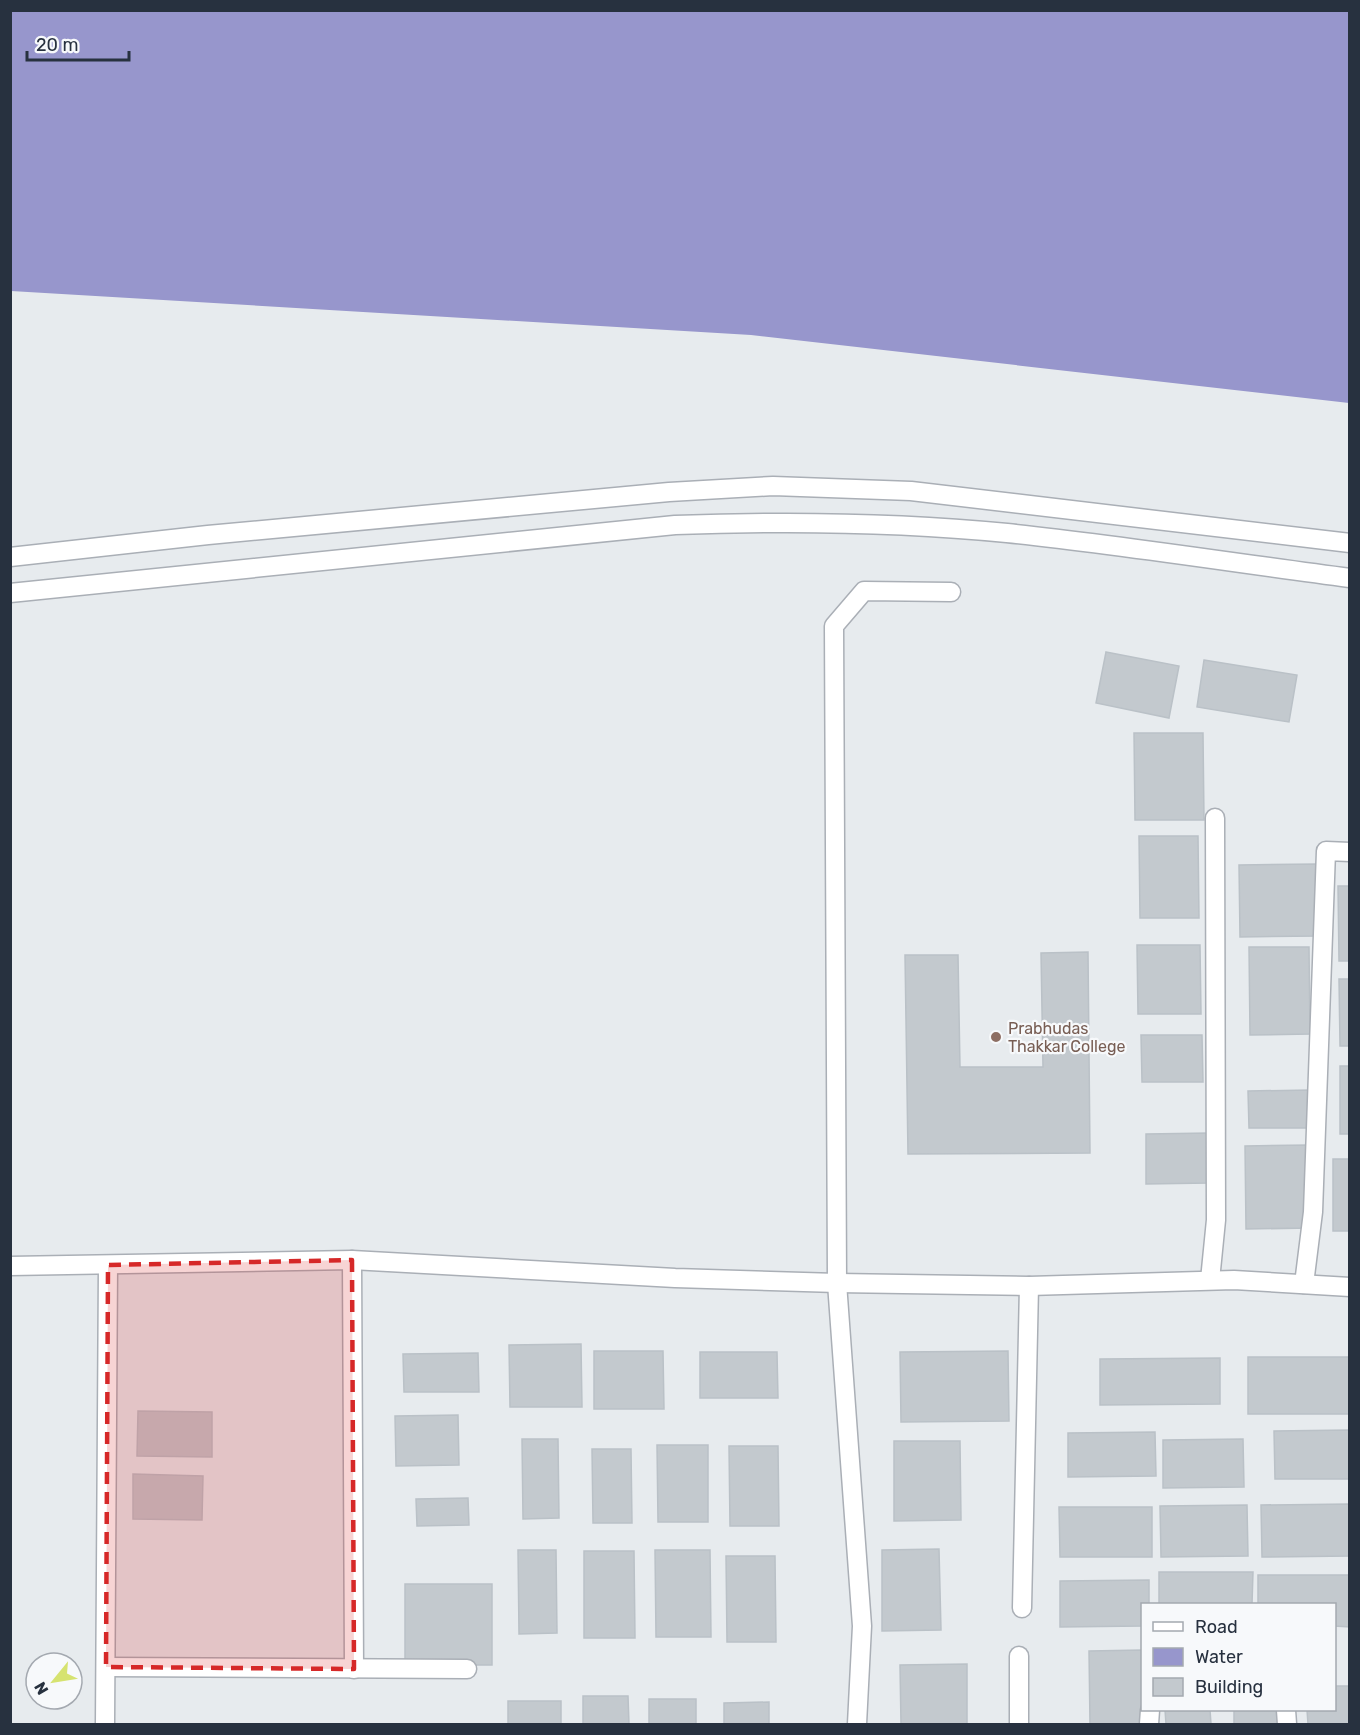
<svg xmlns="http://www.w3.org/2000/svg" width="1360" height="1735" font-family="Rubik,sans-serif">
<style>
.water{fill:#9796cc}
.building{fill:#c3c9ce;stroke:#bac1c7;stroke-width:1.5}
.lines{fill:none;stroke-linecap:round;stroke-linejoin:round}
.minor-casing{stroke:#aaafb6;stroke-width:21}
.minor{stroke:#fff;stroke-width:18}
.marked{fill:#d62828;fill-opacity:0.2;stroke:#d62828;stroke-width:4.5;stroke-dasharray:12 8;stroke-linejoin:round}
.education-dot{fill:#8d6e63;stroke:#f7f9fb;stroke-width:2}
.labels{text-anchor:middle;stroke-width:4.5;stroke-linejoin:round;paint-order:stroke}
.education-label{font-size:16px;fill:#785e54;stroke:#f7f9fb;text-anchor:start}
</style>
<rect width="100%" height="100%" fill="#e7ebee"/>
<!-- water -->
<polygon class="water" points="10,11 1349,11 1349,403 751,335 11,291"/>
<!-- building -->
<g class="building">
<polygon points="1106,652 1179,666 1169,718 1096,703"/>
<polygon points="1204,660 1297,675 1289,722 1197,707"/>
<polygon points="1134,733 1203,733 1204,820 1135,820"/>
<polygon points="1139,836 1198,836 1199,918 1140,918"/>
<polygon points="1317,864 1318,936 1240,937 1239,865"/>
<polygon points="1338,886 1350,886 1350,961 1339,961"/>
<polygon points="1137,945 1200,945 1201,1014 1138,1014"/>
<polygon points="1249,947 1309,947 1310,1034 1250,1035"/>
<polygon points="1088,952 1090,1153 908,1154 905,955 958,955 960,1067 1043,1067 1041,953"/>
<polygon points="1339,979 1350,979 1350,1046 1340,1046"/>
<polygon points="1141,1035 1202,1035 1203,1082 1142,1082"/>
<rect x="1340" y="1066" width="10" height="68"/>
<polygon points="1310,1090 1310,1128 1249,1128 1248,1091"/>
<polygon points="1209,1133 1209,1183 1146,1184 1146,1134"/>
<polygon points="1309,1145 1310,1228 1246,1229 1245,1146"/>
<rect x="1333" y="1159" width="17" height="72"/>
<polygon points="581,1344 582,1407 510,1407 509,1345"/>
<polygon points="594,1351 663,1351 664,1409 594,1409"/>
<polygon points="1008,1351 1009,1421 901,1422 900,1352"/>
<polygon points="700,1352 777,1352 778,1398 700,1398"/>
<polygon points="478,1353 479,1392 404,1392 403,1354"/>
<rect x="1248" y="1357" width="102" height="57"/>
<polygon points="1220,1358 1220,1404 1100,1405 1100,1359"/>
<polygon points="138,1411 212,1412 212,1457 137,1456"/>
<polygon points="458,1415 459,1465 396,1466 395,1416"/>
<polygon points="1350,1430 1350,1479 1275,1479 1274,1431"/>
<polygon points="1155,1432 1156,1476 1068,1477 1068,1433"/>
<polygon points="522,1439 558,1439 559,1518 523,1519"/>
<polygon points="1243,1439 1244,1487 1163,1488 1163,1440"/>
<polygon points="894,1441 960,1441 961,1520 894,1521"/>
<polygon points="657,1445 708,1445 708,1522 658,1522"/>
<polygon points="729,1446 778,1446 779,1526 730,1526"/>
<polygon points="592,1449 631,1449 632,1523 593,1523"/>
<polygon points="133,1474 203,1476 202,1520 133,1519"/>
<polygon points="468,1498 469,1525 417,1526 416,1499"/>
<polygon points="1349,1504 1350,1556 1262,1557 1261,1505"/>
<polygon points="1247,1505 1248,1556 1161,1557 1160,1506"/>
<polygon points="1059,1507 1152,1507 1152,1557 1060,1557"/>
<polygon points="939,1549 941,1630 882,1631 882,1550"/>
<polygon points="518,1550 556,1550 557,1633 519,1634"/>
<polygon points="655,1550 710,1550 711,1637 656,1637"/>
<polygon points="584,1551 634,1551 635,1638 584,1638"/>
<polygon points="726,1556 775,1556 776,1642 727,1642"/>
<polygon points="1159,1572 1253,1572 1252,1604 1159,1604"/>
<polygon points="1258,1575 1350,1575 1350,1627 1334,1626 1334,1604 1258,1604"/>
<polygon points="1149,1580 1149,1604 1142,1604 1142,1626 1060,1627 1060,1581"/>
<rect x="405" y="1584" width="87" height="81"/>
<polygon points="1142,1650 1143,1724 1090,1724 1089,1651"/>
<polygon points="967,1664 967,1724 901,1724 900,1665"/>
<polygon points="1334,1686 1350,1686 1350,1724 1308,1724 1307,1710 1334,1710"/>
<polygon points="583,1696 628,1696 629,1724 583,1724"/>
<rect x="649" y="1699" width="47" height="25"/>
<rect x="508" y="1701" width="53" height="23"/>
<polygon points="769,1702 769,1724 724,1724 724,1703"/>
<polygon points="1165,1710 1210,1710 1211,1724 1166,1724"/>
<polygon points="1234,1710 1286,1710 1287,1724 1234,1724"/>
</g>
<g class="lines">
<defs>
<g id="minor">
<polyline points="10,557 208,535 669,492 773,486 911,491 1350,543"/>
<path d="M10,593L675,525C786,521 897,522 1007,533C1121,545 1235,563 1350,578"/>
<polyline points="352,1260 354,1669"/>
<polyline points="10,1266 352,1260 675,1278 837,1283 1029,1286 1234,1280 1350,1287"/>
<polyline points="1210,1280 1216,1220 1215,818"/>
<polyline points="1304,1284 1313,1212 1326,851 1350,852"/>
<polyline points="1022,1608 1029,1286"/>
<polyline points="106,1667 467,1669"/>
<polyline points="1286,1710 1287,1724"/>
<polyline points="105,1724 108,1265"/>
<polyline points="857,1724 862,1626 837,1283 834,626 864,591 951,592"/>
<polyline points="1019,1724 1019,1656"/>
<polyline points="1149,1724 1150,1710"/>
</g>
</defs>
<!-- minor casing -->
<use href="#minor" class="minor-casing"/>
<!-- minor -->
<use href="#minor" class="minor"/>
</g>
<!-- marked area -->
<path class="marked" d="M352,1260L354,1669L106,1667L108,1265Z"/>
<!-- markers -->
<circle class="education-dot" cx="996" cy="1037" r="6"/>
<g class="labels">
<!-- education labels -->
<g class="education-label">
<text x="1008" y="1034">Prabhudas<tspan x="1008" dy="18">Thakkar College</tspan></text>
</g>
</g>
<!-- border -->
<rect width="1360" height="1735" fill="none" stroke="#27313f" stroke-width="24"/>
<!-- legend -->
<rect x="1141" y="1603" width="195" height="108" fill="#f7f9fb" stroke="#a4a9b0" stroke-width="1.5"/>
<rect x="1153" y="1622" width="30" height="9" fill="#ffffff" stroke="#a4a9b0" stroke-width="1.5"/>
<text x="1195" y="1633" font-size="18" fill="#27313f">Road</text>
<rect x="1153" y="1648" width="30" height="18" fill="#9796cc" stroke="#a4a9b0" stroke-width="1.5"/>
<text x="1195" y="1663" font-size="18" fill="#27313f">Water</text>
<rect x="1153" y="1678" width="30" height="18" fill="#c3c9ce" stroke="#a4a9b0" stroke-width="1.5"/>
<text x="1195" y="1693" font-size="18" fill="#27313f">Building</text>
<!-- north arrow -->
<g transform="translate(54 1681) rotate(240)"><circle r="28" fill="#f7f9fb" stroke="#a4a9b0" stroke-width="1.5"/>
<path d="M0-4.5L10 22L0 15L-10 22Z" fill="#d6e370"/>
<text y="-9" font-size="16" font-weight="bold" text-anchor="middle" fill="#27313f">N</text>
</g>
<!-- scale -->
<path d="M27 51v9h102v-9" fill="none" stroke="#27313f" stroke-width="3"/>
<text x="36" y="51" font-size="18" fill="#27313f" stroke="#f7f9fb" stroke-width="4.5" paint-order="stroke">20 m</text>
</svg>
